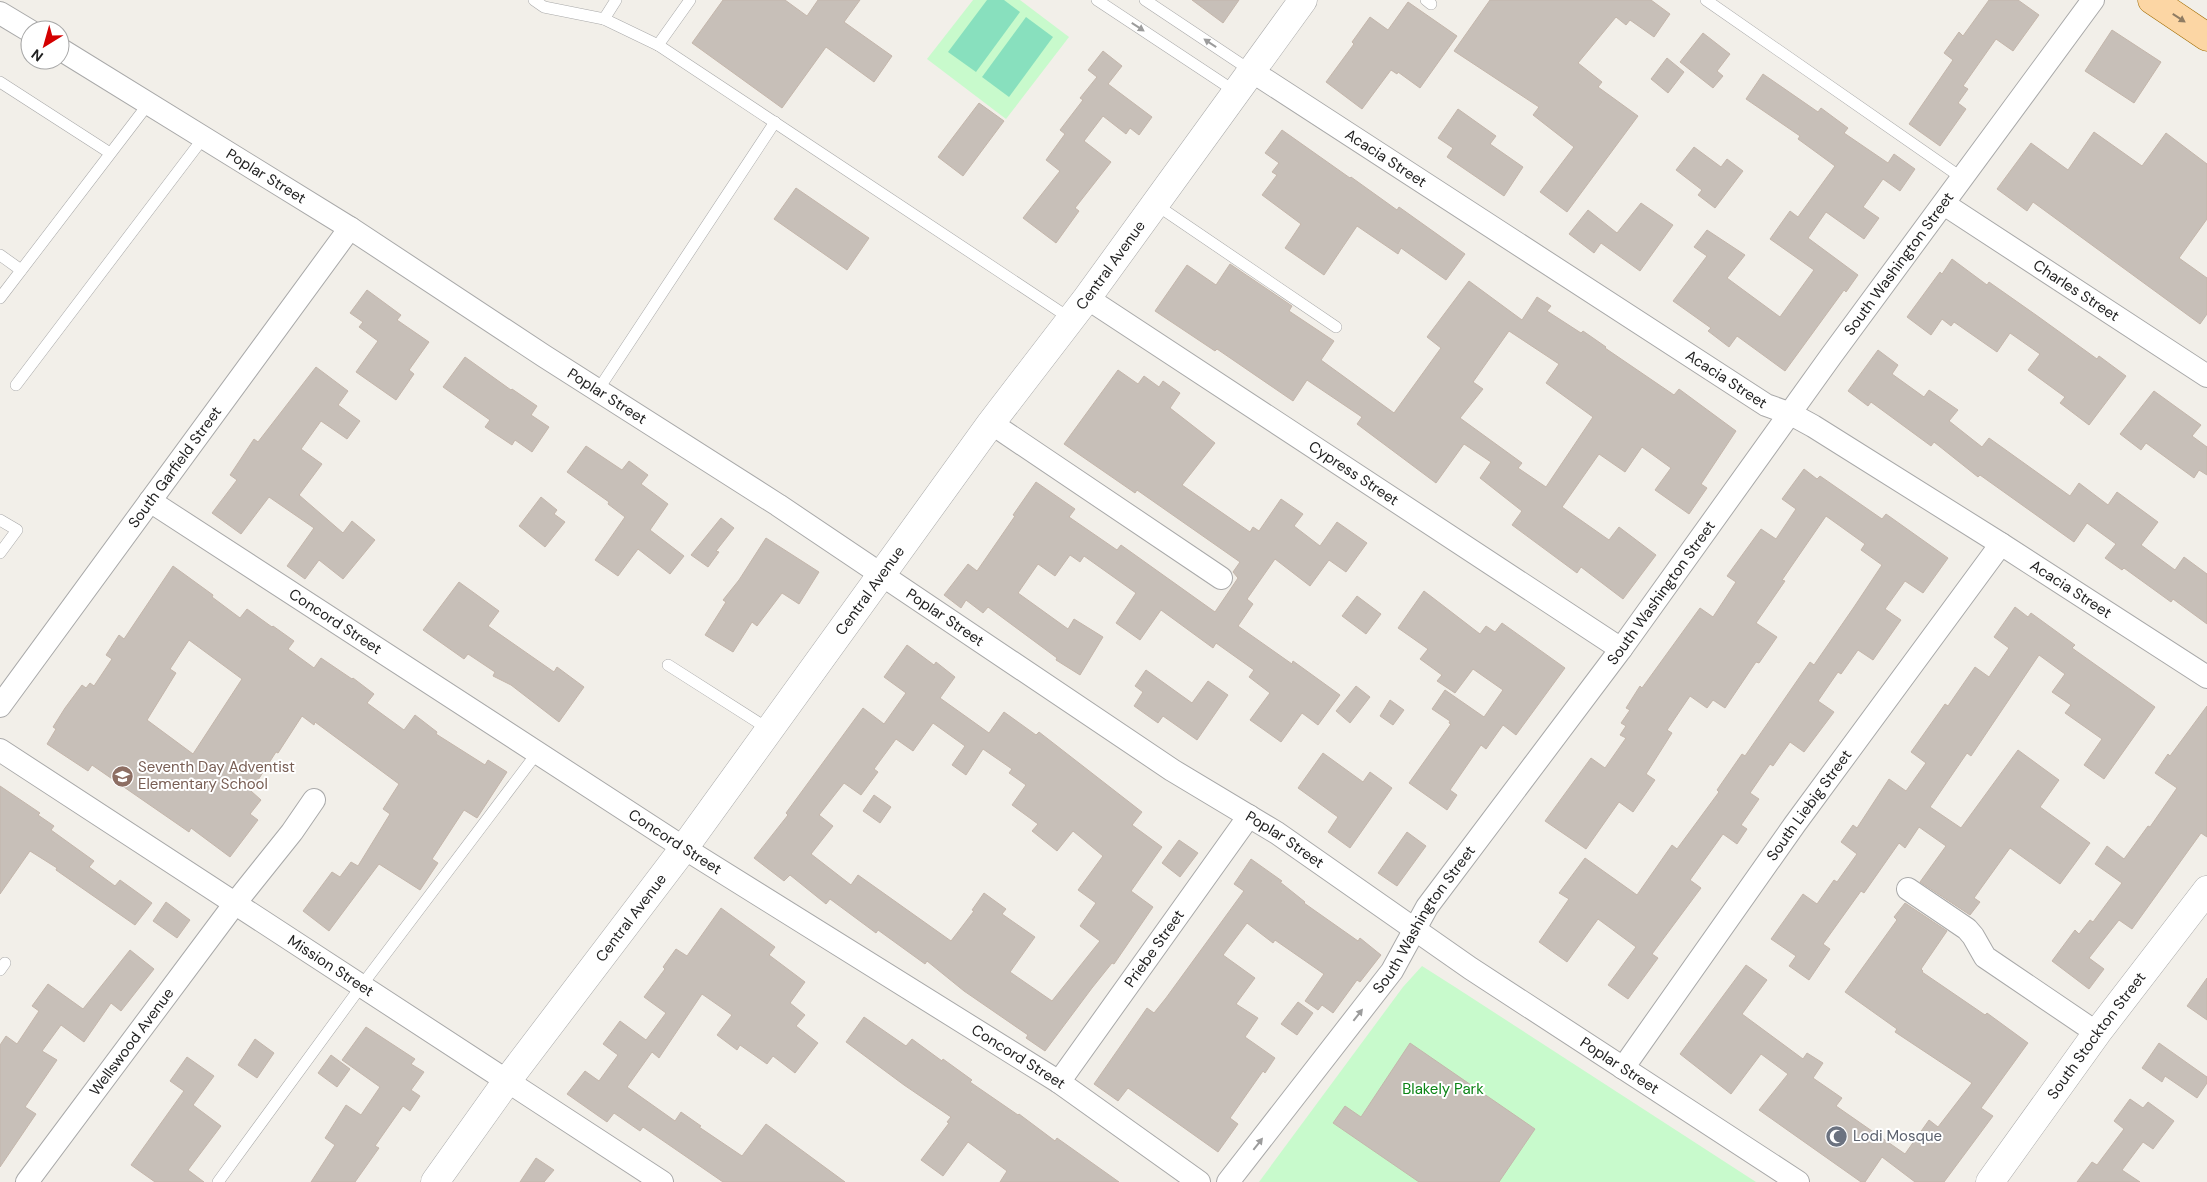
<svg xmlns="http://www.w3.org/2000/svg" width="2207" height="1182" font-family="'DM Sans',sans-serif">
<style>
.park{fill:#c8facc}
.pitch{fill:#88e0be}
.building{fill:#c7bfb8;stroke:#c4b6ab;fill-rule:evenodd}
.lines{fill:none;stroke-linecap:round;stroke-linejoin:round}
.service-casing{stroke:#a9a9a9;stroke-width:12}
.minor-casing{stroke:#a9a9a9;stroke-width:24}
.tertiary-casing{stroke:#a9a9a9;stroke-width:29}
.primary-casing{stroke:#a06b00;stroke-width:29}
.service{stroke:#fff;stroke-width:11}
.minor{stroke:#fff;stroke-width:22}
.tertiary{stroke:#fff;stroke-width:28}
.primary{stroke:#fcd6a4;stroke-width:28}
.oneway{fill:#8f7c63}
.oneway2{fill:#9c9c9c}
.labels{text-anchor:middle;stroke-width:4;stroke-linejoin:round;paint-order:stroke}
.street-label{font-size:15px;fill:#222;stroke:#fff}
.education-label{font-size:15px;fill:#785e54;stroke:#fff;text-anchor:start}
.park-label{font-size:15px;fill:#0c8416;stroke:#fff}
.worship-label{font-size:15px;fill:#5b616d;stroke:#fff;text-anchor:start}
</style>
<rect width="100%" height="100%" fill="#f2efe9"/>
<!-- park -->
<g class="park">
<polygon points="973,0 1020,0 1069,37 1006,119 927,59"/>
<polygon points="1422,966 1455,987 1756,1182 1259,1182 1403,987"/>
</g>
<!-- pitch -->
<g class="pitch">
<polygon points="987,0 1004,0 1020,12 976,72 948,52"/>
<polygon points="1026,17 1053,37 1009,97 982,77"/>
</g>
<!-- building -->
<g class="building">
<polygon points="723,0 785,0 807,16 818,0 860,0 844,22 892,56 874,82 826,47 782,108 692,43"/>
<polygon points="1192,0 1239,0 1223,23"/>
<polygon points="1490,0 1651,0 1670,14 1654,37 1630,20 1626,25 1616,17 1578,63 1602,82 1598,87 1638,116 1567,212 1540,192 1574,147 1533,115 1539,107 1454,51"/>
<polygon points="1989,0 2018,0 2039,15 2013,51 1996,39 1963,86 1968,89 1958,103 1966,109 1940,146 1909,124 1953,60 1944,53 1959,32 1963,36"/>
<polygon points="1408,2 1457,36 1420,88 1398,72 1397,74 1391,70 1362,109 1326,82 1354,44 1352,42 1370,17 1388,30"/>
<polygon points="2112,30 2161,62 2134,103 2085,71"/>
<polygon points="1703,33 1730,54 1717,71 1723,76 1713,88 1680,62"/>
<polygon points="1103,51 1122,66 1108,84 1152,117 1139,135 1130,128 1126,134 1103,116 1084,141 1111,162 1075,208 1079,211 1056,243 1023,218 1060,171 1046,160 1065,134 1060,130 1083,100 1080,98 1097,77 1088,70"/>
<polygon points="1667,58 1684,72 1668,93 1651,79"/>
<polygon points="1763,74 1818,112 1821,108 1848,128 1844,133 1888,163 1894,154 1915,169 1900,191 1883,179 1863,207 1879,218 1864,239 1826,212 1808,238 1858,275 1846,292 1844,290 1785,371 1737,336 1729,347 1708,331 1711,328 1673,301 1707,256 1694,247 1707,230 1745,255 1727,278 1780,317 1814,270 1770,239 1790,211 1798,217 1835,166 1798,139 1800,136 1746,99"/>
<polygon points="979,103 1004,121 963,176 938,157"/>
<polygon points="1458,109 1496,136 1490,144 1523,167 1504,196 1447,157 1453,148 1438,138"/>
<polygon points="1282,130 1350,178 1351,177 1397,210 1399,207 1465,254 1446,280 1401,248 1398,254 1357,226 1324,275 1285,248 1301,224 1262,195 1277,175 1272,172 1279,163 1265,153"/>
<polygon points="2094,132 2142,166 2166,133 2207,164 2207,219 2179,258 2207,278 2207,314 2200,324 2033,202 2027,211 1997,189 2031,143 2068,170"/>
<polygon points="1694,147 1721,167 1727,159 1743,171 1715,208 1698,195 1702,190 1676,170"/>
<polygon points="796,188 869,238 847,270 774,219"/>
<polygon points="1641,203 1673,225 1640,271 1601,243 1594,253 1569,234 1588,210 1617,233"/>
<polygon points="1952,259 1987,285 1989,282 2036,315 2097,359 2099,356 2126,376 2089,425 2060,403 2065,397 2028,370 2040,354 2010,333 1997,352 1954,322 1951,326 1942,319 1931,335 1907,317 1940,272 1942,274"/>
<path d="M1230,264L1292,306L1289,311L1334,341L1321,360L1394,413L1441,348L1427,337L1469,281L1522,320L1537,297L1551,306L1547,311L1581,333L1583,331L1606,347L1605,348L1674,395L1679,389L1736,431L1701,484L1707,488L1689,514L1655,490L1671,468L1642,447L1625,472L1599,454L1562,507L1609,540L1619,527L1656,555L1623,599L1581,567L1577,573L1512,525L1522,511L1480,478L1491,462L1464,444L1436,483L1357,424L1362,417L1307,380L1293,401L1217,349L1215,351L1155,311L1187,265L1216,285ZM1509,331L1559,364L1546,383L1593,417L1546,487L1518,468L1522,463L1460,418L1483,389L1473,382Z"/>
<polygon points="367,290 401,315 397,320 429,342 409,370 414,374 396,400 356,372 378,341 359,327 363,322 350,313"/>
<polygon points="1878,350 1898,365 1892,374 1924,397 1929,390 1958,410 1949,421 1982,447 1989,438 2070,496 2079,483 2108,505 2117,492 2158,522 2141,545 2175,570 2184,557 2207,574 2207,624 2173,599 2171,602 2124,568 2122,570 2105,558 2116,544 2087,523 2074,542 1980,475 1978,477 1934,442 1931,446 1871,402 1868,406 1848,391"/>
<polygon points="465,357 511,390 512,389 537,406 531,415 549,427 532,452 515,440 512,445 485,427 490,420 443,387"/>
<polygon points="316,367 348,391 338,405 360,421 347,439 321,421 301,449 322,464 299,495 343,533 352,521 375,540 343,579 319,560 305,579 287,566 314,528 269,497 241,534 212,513 237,480 230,475 254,439 258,442"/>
<polygon points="1118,370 1138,384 1144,376 1159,387 1163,381 1180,393 1170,408 1215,443 1182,485 1250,532 1253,527 1259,531 1281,499 1303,514 1294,526 1320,546 1337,522 1367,543 1346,572 1329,560 1310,586 1275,559 1247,599 1253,604 1238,626 1292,664 1293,661 1340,695 1318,725 1302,713 1281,742 1250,720 1270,693 1249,677 1254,670 1216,643 1213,648 1161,610 1140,640 1116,623 1136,593 1084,556 1080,562 1070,555 1055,576 1038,564 1018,593 1068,629 1074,619 1103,637 1080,675 1056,660 1057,658 988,607 983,613 966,600 961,608 944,595 968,564 977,571 1015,516 1013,515 1036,482 1075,509 1069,517 1117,550 1121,545 1215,612 1238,578 1233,572 1240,562 1137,490 1135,493 1064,444"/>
<polygon points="2154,391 2201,425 2192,436 2207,447 2207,475 2199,470 2194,478 2146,443 2141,450 2120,434"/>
<polygon points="586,446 622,470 629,461 648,475 641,484 668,504 650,530 684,556 670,574 638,549 618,576 595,560 625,517 608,504 609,502 567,472"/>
<polygon points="1804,469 1817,479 1820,476 1882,519 1886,514 1948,558 1923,593 1905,581 1885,609 1901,620 1873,660 1858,650 1841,674 1838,672 1818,701 1834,712 1804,752 1790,742 1773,766 1770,764 1750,793 1759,799 1741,825 1747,829 1737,844 1723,834 1690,880 1701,888 1652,954 1658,958 1628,999 1608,985 1636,947 1598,919 1567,962 1539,942 1569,899 1559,893 1585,858 1637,895 1672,845 1677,849 1719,792 1717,790 1742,754 1745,756 1810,662 1814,665 1854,607 1882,565 1861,550 1865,544 1826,516 1782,580 1785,581 1756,623 1777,637 1759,663 1756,662 1725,708 1713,700 1707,708 1690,696 1667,730 1672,733 1646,774 1655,780 1633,812 1619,802 1586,849 1545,821 1591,758 1605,768 1626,738 1620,735 1626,726 1621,723 1630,710 1626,708 1640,686 1642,688 1700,608 1713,617 1736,582 1727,576 1761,529 1776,539 1796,509 1782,499"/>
<polygon points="541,497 557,510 554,514 565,522 545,547 519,526"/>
<polygon points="721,518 734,528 716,551 719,552 708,567 691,555"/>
<polygon points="766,538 819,572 799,604 782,593 757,626 752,622 733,652 705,635 726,602 723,600 739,580"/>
<path d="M173,566L213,595L212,597L240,618L247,609L272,627L273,626L294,641L288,649L314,668L321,658L352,679L353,678L374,694L367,703L404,730L415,715L437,732L436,734L485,765L488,760L507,772L477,818L464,810L432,859L438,863L420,890L379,864L329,931L303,911L332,872L340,877L351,862L358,866L390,814L383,809L399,784L315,722L314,725L302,716L278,753L276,752L251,791L261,800L250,814L258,820L230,857L191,828L189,832L92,765L88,771L47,744L56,729L53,727L65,708L82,685L86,688L90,683L94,686L112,659L106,655L119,635L124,639ZM189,640L242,679L193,754L147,720L176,673L170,669Z"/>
<polygon points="459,582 499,611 488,626 554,672 557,667 584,687 559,722 511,685 493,676 495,672 468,654 464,659 423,630"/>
<polygon points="1424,591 1480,634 1486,626 1495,632 1502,623 1565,668 1516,735 1503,725 1486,749 1481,745 1450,790 1457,795 1447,810 1409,783 1451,724 1449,723 1450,721 1432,709 1445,690 1484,717 1503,690 1473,669 1455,693 1437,681 1442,675 1420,659 1428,649 1398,628"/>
<polygon points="1357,596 1381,614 1366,634 1342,616"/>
<polygon points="2015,607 2028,617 2031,613 2075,645 2072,648 2155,707 2104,779 2084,765 2102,739 2065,713 2071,705 2052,692 2065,674 2039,655 1971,756 1967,753 1930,807 1961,828 2018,750 2059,780 2040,807 2090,843 2060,884 2010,848 1974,898 1980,902 1970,915 1920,882 1946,846 1919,827 1905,848 1899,843 1864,893 1861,891 1823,944 1830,949 1809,980 1789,966 1796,956 1771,939 1803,894 1817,904 1834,880 1837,882 1857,854 1841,842 1853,825 1857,828 1889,779 1906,791 1926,763 1911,752 1945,704 1948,706 1975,667 1989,677 2009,648 1994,637"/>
<path d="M907,645L934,665L936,662L955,677L940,698L989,733L1004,712L1036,735L1039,732L1142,812L1132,825L1162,847L1131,891L1153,907L1114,964L1112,963L1092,988L1045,1051L1026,1038L1028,1035L964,991L927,961L925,964L878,930L876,933L830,899L826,904L790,875L784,881L754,858L788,815L786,813L863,708L884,724L906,693L884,677ZM933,723L965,746L952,765L966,775L983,749L1012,769L1009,773L1026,785L1012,805L1038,824L1032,831L1057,851L1073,831L1103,856L1078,890L1096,903L1080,926L1100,941L1052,1001L1010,972L1035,937L1002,914L1006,909L984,893L972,910L974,911L951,941L858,875L851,885L811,854L833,826L819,815L844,783L861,795L878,772L874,769L896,739L913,751Z"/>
<polygon points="1146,670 1192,703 1208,681 1228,695 1197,740 1163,716 1158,723 1134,706 1143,692 1135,686"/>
<polygon points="1356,686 1370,697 1350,723 1336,711"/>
<polygon points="1390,700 1404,710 1393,725 1380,716"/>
<polygon points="2207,706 2207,837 2201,833 2132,929 2119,920 2089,958 2104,969 2089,989 2052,961 2075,930 2079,934 2090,920 2093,922 2122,883 2095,864 2107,846 2124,859 2148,826 2150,827 2177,788 2155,773 2168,754 2170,756"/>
<polygon points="1323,753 1363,782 1370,772 1392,788 1350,848 1328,832 1338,817 1298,788"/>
<polygon points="0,786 40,813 38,815 54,826 51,830 94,861 89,867 115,886 120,880 152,903 135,925 56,870 57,868 30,851 0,894"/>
<polygon points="874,795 891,807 880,823 863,811"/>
<polygon points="1407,832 1426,846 1397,886 1378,873"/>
<polygon points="1179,840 1198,853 1180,877 1162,863"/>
<polygon points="1251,859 1282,881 1280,882 1305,902 1304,903 1358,941 1360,938 1381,955 1360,982 1357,980 1333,1013 1322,1005 1318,1010 1305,1001 1324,974 1275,940 1273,943 1247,923 1223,955 1255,978 1236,1004 1258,1018 1245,1037 1275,1058 1265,1073 1263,1071 1230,1118 1238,1124 1218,1152 1128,1088 1118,1101 1094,1084 1147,1008 1154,1013 1166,998 1244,891 1234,884"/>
<polygon points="166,902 190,920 177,938 153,921"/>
<polygon points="1905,903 1947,931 1921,969 1923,971 1922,972 1985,1015 1987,1013 2028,1043 1981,1108 1993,1116 1944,1182 1915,1182 1882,1157 1865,1182 1861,1182 1759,1110 1788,1074 1761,1054 1731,1094 1680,1054 1746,965 1767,980 1742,1014 1803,1059 1807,1053 1823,1063 1813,1078 1842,1098 1836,1106 1905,1154 1929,1120 1938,1127 1972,1083 1895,1032 1897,1029 1845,992 1897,920 1894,917"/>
<polygon points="721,908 775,947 769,955 805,982 790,1003 805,1015 796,1026 818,1043 795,1073 773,1056 767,1064 740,1045 737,1050 717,1035 732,1015 702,994 659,1058 652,1052 627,1087 675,1121 681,1112 701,1126 699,1127 742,1156 766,1124 845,1182 723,1182 643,1127 640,1131 614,1113 607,1122 567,1094 585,1071 599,1081 618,1055 603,1044 620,1021 646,1040 666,1013 644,997 665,969 663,967 676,949 687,956"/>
<polygon points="130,950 154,969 121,1011 111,1003 84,1042 61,1025 42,1051 57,1060 25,1107 36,1114 0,1167 0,1045 6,1036 17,1044 39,1011 32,1006 48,984 83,1009"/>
<polygon points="2207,978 2207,1020 2187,1006"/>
<polygon points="1298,1002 1313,1013 1297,1035 1281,1024"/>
<polygon points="864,1017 906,1046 912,1039 942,1061 943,1059 972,1080 970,1082 1018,1115 1019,1114 1055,1141 1057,1138 1119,1182 1000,1182 1007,1171 968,1142 943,1176 921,1160 949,1123 947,1122 951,1117 904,1085 846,1042"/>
<polygon points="366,1027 415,1059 411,1064 424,1072 411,1090 420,1096 410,1111 403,1106 375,1146 379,1148 355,1182 311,1182 335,1145 325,1138 346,1105 361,1115 380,1087 342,1060"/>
<polygon points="255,1039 274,1053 257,1078 238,1065"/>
<polygon points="1410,1043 1535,1129 1499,1182 1419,1182 1333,1123 1345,1106 1361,1117"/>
<polygon points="2159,1043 2207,1077 2207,1083 2197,1098 2165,1076 2162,1082 2142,1068"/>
<polygon points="331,1055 350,1069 337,1087 318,1073"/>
<polygon points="187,1057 214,1076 193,1105 221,1126 188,1170 204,1182 155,1182 131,1165 184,1091 170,1081"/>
<polygon points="2130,1099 2143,1108 2148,1102 2174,1121 2153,1149 2143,1142 2122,1170 2140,1182 2077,1182 2092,1162 2097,1165 2124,1129 2114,1121"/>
<polygon points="536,1158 554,1170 544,1182 520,1182"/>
</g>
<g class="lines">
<defs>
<g id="service">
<polyline points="534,0 544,7 604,19"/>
<polyline points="616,0 604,19 658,45"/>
<polyline points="690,0 658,45 1071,319"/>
<polyline points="1097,0 1236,92"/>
<polyline points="1145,0 1250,70"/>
<polyline points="1426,0 1431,4"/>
<polyline points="1706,0 1962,178"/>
<polyline points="0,82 110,153"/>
<polyline points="1155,204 1336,327"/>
<polyline points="0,255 21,270"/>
<polyline points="0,298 149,103"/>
<polyline points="16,385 204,137"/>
<polyline points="598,390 775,122"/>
<polyline points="0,520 17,530 0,553"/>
<polyline points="668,665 770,730"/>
<polyline points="0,970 5,963"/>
<polyline points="218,1182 362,985 537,753"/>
</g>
<g id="minor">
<polyline points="0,13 30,31"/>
<path id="s1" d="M60,49L350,228L544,356L778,505L1172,770L1277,833L1470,968L1798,1182"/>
<path id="s2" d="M1250,70L1766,405L1791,414L1813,426L2001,544L2207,677"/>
<path id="s3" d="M1944,204L2207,376"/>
<path id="s4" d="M1087,298L1621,649"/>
<polyline points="991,423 1221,578"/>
<path id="s5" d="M150,501L684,848L1059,1082L1199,1182"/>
<path id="s6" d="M0,706L350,228"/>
<path id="s7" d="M0,750L662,1182"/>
<polyline points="1908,889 1967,929 1973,936 1985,957 2097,1033"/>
<path id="s8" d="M1623,1068L1795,824L2001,544"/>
<path id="s9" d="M1059,1082L1249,816"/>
<path id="s10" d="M27,1182L236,902L292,832L314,800"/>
<path id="s11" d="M1228,1182L1392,971L1427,907L1621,649L1831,356L2093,0"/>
</g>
<g id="tertiary">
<path id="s12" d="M435,1182L507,1081L684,848L991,423L1087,298L1303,0"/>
<path id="s13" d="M1990,1182L2097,1033L2207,890"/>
</g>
<polyline id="primary" points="2152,0 2207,37"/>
</defs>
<!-- service casing -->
<use href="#service" class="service-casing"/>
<!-- minor casing -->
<use href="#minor" class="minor-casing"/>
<!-- tertiary casing -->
<use href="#tertiary" class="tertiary-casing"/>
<!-- primary casing -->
<use href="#primary" class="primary-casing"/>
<!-- service -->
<use href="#service" class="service"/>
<!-- minor -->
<use href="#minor" class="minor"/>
<!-- tertiary -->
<use href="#tertiary" class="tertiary"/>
<!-- primary -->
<use href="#primary" class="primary"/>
</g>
<!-- one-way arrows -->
<defs><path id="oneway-solid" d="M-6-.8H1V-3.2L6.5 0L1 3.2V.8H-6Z" transform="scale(1.25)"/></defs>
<use class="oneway" href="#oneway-solid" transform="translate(2179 18) rotate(33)"/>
<g class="oneway2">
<use href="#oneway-solid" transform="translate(1138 27) rotate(33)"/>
<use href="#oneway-solid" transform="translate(1210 43) rotate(-146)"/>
<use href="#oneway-solid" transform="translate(1358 1015) rotate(-52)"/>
<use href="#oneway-solid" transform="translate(1258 1144) rotate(-52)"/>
</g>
<!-- icons -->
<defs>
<symbol id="school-disc" viewBox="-11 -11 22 22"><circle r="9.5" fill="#8d6e63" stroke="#fff"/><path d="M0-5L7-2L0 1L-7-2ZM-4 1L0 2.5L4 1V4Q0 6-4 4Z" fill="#fff"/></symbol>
<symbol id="mosque-disc" viewBox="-11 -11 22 22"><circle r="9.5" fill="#6b7280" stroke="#fff"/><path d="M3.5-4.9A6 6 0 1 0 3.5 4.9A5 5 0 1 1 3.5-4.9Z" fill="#fff"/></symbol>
</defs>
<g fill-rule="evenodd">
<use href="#school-disc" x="110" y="764" width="25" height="25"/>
<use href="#mosque-disc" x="1824" y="1124" width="25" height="25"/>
</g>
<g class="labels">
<!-- street labels -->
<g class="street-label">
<text dy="5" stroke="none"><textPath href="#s2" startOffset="162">Acacia Street</textPath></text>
<text dy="5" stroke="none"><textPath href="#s1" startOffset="242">Poplar Street</textPath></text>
<text dy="5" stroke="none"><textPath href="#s11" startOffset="1138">South Washington Street</textPath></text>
<text dy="5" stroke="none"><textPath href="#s12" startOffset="1139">Central Avenue</textPath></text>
<text dy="5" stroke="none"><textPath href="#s3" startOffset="158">Charles Street</textPath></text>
<text dy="5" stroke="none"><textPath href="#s2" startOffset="568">Acacia Street</textPath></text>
<text dy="5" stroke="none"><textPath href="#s1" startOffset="648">Poplar Street</textPath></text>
<text dy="5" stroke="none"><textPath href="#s6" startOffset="296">South Garfield Street</textPath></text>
<text dy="5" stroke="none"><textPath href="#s4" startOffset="319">Cypress Street</textPath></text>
<text dy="5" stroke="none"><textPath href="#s2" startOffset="972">Acacia Street</textPath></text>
<text dy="5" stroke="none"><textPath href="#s12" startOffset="734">Central Avenue</textPath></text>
<text dy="5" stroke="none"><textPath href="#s11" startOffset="732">South Washington Street</textPath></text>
<text dy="5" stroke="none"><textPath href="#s1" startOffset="1052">Poplar Street</textPath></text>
<text dy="5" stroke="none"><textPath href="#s5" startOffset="221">Concord Street</textPath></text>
<text dy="5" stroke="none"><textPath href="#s8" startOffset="322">South Liebig Street</textPath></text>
<text dy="5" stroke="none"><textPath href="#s1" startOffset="1458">Poplar Street</textPath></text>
<text dy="5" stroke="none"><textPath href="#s5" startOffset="626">Concord Street</textPath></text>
<text dy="5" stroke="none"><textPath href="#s12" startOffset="329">Central Avenue</textPath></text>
<text dy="5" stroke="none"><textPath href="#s11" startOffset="328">South Washington Street</textPath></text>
<text dy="5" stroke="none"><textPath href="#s9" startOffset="164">Priebe Street</textPath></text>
<text dy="5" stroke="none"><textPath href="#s7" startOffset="395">Mission Street</textPath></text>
<text dy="5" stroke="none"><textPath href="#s13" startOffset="181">South Stockton Street</textPath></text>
<text dy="5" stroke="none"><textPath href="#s10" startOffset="175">Wellswood Avenue</textPath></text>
<text dy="5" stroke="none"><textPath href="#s5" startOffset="1031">Concord Street</textPath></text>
<text dy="5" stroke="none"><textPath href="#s1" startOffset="1862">Poplar Street</textPath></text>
</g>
<!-- education labels -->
<g class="education-label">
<text x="138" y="772">Seventh Day Adventist<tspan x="138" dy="17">Elementary School</tspan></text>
</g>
<!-- park labels -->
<g class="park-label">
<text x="1443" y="1094">Blakely Park</text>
</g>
<!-- worship labels -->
<g class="worship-label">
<text x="1853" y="1141">Lodi Mosque</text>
</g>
</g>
<!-- north arrow -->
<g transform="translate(45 45) rotate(217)"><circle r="24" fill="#ffffff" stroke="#a7a7a7"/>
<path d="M0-4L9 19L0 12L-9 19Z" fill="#d40000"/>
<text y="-8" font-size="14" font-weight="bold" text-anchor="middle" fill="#222222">N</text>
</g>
</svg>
